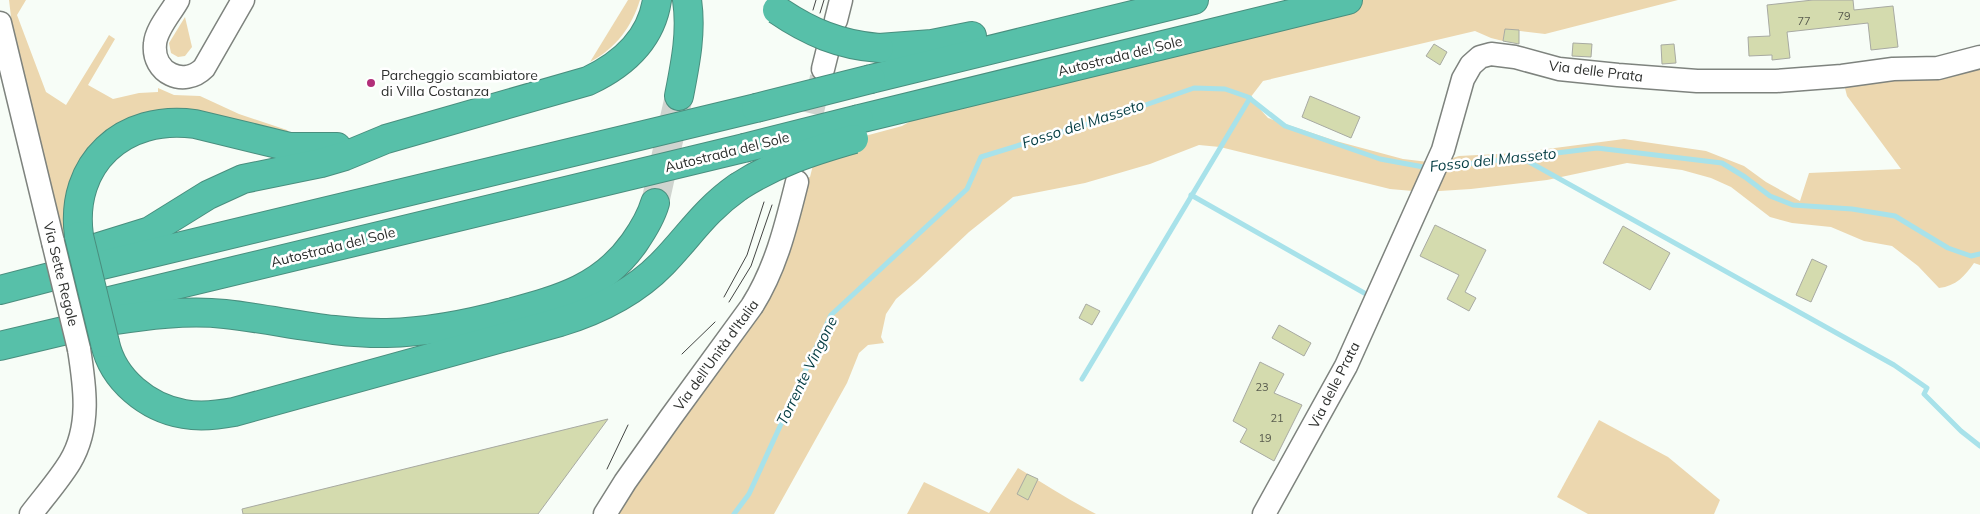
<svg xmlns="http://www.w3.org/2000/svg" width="1980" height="514" font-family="Mulish,sans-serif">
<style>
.green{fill:#ecd7af}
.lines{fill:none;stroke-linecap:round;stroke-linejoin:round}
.stream{stroke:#a8e2ea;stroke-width:5}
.building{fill:#d4dbae;stroke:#a8aaa2}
.minor-tunnel{stroke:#cfd4cf;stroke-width:22;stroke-dasharray:22 11;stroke-linecap:butt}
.highway-tunnel{stroke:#cfd4cf;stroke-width:28;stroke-dasharray:28 14;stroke-linecap:butt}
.minor-casing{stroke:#7e837e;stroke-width:25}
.highway-casing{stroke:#498e7e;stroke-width:30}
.minor{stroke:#fff;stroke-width:22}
.highway{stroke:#57c0a9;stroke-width:28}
.tram{stroke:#434543;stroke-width:1}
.minor-bridge-casing{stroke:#7e837e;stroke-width:25;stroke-linecap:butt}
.highway-bridge-casing{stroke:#498e7e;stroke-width:30;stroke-linecap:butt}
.minor-bridge{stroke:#fff;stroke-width:22}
.highway-bridge{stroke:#57c0a9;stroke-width:28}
.poi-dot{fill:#b22f79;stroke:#fff;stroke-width:2}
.labels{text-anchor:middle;stroke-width:5;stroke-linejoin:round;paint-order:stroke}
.number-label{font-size:11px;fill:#585b4e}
.street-label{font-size:14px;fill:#2e302e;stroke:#fff}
.poi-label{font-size:14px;fill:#2e302e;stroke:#fff;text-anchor:start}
.water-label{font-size:15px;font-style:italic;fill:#023b41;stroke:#fff}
</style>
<rect width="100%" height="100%" fill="#f7fdf7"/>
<!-- green -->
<g class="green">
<polygon points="9,0 26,0 17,15 46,92 66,105 109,35 115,39 88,85 113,99 139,93 158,92 158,88 174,95 200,96 239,114 287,130 290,133 164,112 66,207 64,238 12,25"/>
<path d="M628,0H640C631,28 616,48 590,62Z"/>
<path d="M1348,0H1678L1545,34L1505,29L1503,41L1491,38L1475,31L1263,81L1250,98L1268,118L1336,141L1403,159L1437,163L1459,156L1517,153L1624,139L1706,151L1744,166L1766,182L1800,201L1809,173L1901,169L1847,96L1842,76L1980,57V265L1974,263C1965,276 1956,286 1939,288L1918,266L1892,246L1864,241L1831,227L1792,223L1770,217L1731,187L1711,178L1682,170L1627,163L1547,180L1471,189L1424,192L1390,189L1220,147L1199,145L1150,164L1085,183L1013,197L969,232L918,280L896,299L886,314L881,337L884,343L868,345L859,353L847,383L774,514H605L752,306L797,182L810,177L817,149L902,126L957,95Z"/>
<polygon points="185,17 192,47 185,56 178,57 171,53 169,43"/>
<polygon points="1599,420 1668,457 1720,500 1714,514 1588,514 1557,497"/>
<path d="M1018,468C1044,484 1069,500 1096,514H907L924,482L989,513Z"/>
</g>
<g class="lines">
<!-- stream -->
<g class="stream">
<polyline points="1522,158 1894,365 1927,388 1924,394 1961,431 1980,446"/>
<polyline points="1443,167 1597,148 1722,163 1745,177 1770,196 1793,205 1852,209 1895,216 1948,248 1971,256 1980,254"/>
<polyline points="1191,195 1366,294"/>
<polyline points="1082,379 1250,98"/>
<polyline points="734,514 749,494 831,315 967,189 981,157 1114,116 1194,88 1225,89 1248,97 1285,126 1380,159 1429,168"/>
</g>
</g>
<!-- building -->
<g class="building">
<polygon points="1813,0 1853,0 1854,10 1893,6 1898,47 1871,50 1868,23 1787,32 1790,58 1772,60 1772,55 1749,56 1748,37 1770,36 1767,5"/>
<polygon points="1505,29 1519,30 1519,44 1503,41"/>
<polygon points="1573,43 1592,44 1591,57 1572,56"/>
<polygon points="1434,44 1447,52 1440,65 1426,56"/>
<polygon points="1674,44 1676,63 1662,64 1661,45"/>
<polygon points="1310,96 1360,117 1351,138 1302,117"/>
<polygon points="1435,225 1486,250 1465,292 1476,298 1469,311 1447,299 1459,275 1420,256"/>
<polygon points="1623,226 1670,253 1650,290 1603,263"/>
<polygon points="1812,259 1827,266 1811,302 1796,295"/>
<polygon points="1086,304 1100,311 1092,325 1079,318"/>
<polygon points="1279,325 1311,343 1304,356 1272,338"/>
<polygon points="1260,362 1284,374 1274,393 1302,405 1274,461 1240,442 1247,429 1233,421"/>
<polygon points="608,419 538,514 243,514 242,509"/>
<polygon points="1027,474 1038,479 1028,500 1017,494"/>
</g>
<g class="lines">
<!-- minor-tunnel -->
<polyline class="minor-tunnel" points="805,146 821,77"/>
<!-- highway-tunnel -->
<polyline class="highway-tunnel" points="655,203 679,96"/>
<defs>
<g id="minor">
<path d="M178,0C171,13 156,29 155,44C152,73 184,88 204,68L243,0"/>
<polyline points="836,20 841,0"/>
<polyline points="0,23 53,242"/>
<polyline points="823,69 828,49"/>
<path d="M31,514C44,497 59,480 70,462C91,427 85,387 79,349"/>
<path d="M605,514L625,482L671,417L752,306C776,268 786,226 797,182"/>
<polyline points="1264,514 1346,366 1443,150 1463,79 1471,65 1480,57 1491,54 1515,57 1559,69 1618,75 1697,81 1776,81 1842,76 1893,69 1938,68 1980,57"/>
</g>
<g id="highway">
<polyline points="879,48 932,44 972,36"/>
<polyline points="871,79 1194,0"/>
<path d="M679,96C685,65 692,32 687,0"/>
<polyline points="859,119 1348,0"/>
<path d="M79,236C69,163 124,114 195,124L290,147H337"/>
<path d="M92,249L150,231L208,195L243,179L321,163L345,156L386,139L588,81C622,65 651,40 657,0"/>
<polyline points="94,267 756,108"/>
<polyline points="0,290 50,277"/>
<polyline points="105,302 744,148"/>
<path d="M109,321C147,315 187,310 225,314C279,320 333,334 387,333C429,332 469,324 509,313C560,299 602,288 634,243C643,230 651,217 655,203"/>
<path d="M105,343C113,380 148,408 184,414C201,417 218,415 234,412L560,322C599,310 634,293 663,263C690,235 704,211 738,187"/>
<polyline points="0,346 63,331"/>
</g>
</defs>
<!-- minor casing -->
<use href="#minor" class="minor-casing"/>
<!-- highway casing -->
<use href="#highway" class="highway-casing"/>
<!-- minor -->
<use href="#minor" class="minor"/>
<!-- highway -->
<use href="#highway" class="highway"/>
<!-- tram -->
<g class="tram">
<polyline points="813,10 816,0"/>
<polyline points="820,13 824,0"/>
<polyline points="724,297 747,255 764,202"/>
<polyline points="729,302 751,266 772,205"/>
<polyline points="682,354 715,322"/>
<polyline points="607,469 628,425"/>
</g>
<defs>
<polyline id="minor-bridge" points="53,242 79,349"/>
<g id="highway-bridge">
<path d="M777,10C809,32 840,45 879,48"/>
<polyline points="756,108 871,79"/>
<polyline points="744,148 859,119"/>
<path d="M738,187C775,163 812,151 854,139"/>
<polyline points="79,236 105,343"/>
</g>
</defs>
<!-- minor-bridge casing -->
<use href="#minor-bridge" class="minor-bridge-casing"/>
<!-- highway-bridge casing -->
<use href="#highway-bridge" class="highway-bridge-casing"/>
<!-- minor-bridge -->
<use href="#minor-bridge" class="minor-bridge"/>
<!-- highway-bridge -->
<use href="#highway-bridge" class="highway-bridge"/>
</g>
<!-- markers -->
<circle class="poi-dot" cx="371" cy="83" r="5"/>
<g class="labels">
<!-- number labels -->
<g class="number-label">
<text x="1844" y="20">79</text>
<text x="1804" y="25">77</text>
<text x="1262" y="391">23</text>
<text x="1277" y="422">21</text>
<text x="1265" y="442">19</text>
</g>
<!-- street labels -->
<g class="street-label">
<text transform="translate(1120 56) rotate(-14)" y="5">Autostrada del Sole</text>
<text transform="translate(1596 71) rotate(7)" y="5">Via delle Prata</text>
<text transform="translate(727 152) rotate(-14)" y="5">Autostrada del Sole</text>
<text transform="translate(333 247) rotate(-14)" y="5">Autostrada del Sole</text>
<text transform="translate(61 274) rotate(76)" y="5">Via Sette Regole</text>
<text transform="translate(716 355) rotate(-54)" y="5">Via dell'Unità d'Italia</text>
<text transform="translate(1334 385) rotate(-63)" y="5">Via delle Prata</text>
</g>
<!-- poi labels -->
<g class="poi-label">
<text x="381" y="80">Parcheggio scambiatore<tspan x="381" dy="16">di Villa Costanza</tspan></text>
</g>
<!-- water labels -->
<g class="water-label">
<text transform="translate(1083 124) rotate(-18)" y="5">Fosso del Masseto</text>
<text transform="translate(1493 160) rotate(-6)" y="5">Fosso del Masseto</text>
<text transform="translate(807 371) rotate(-64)" y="5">Torrente Vingone</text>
</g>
</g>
</svg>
